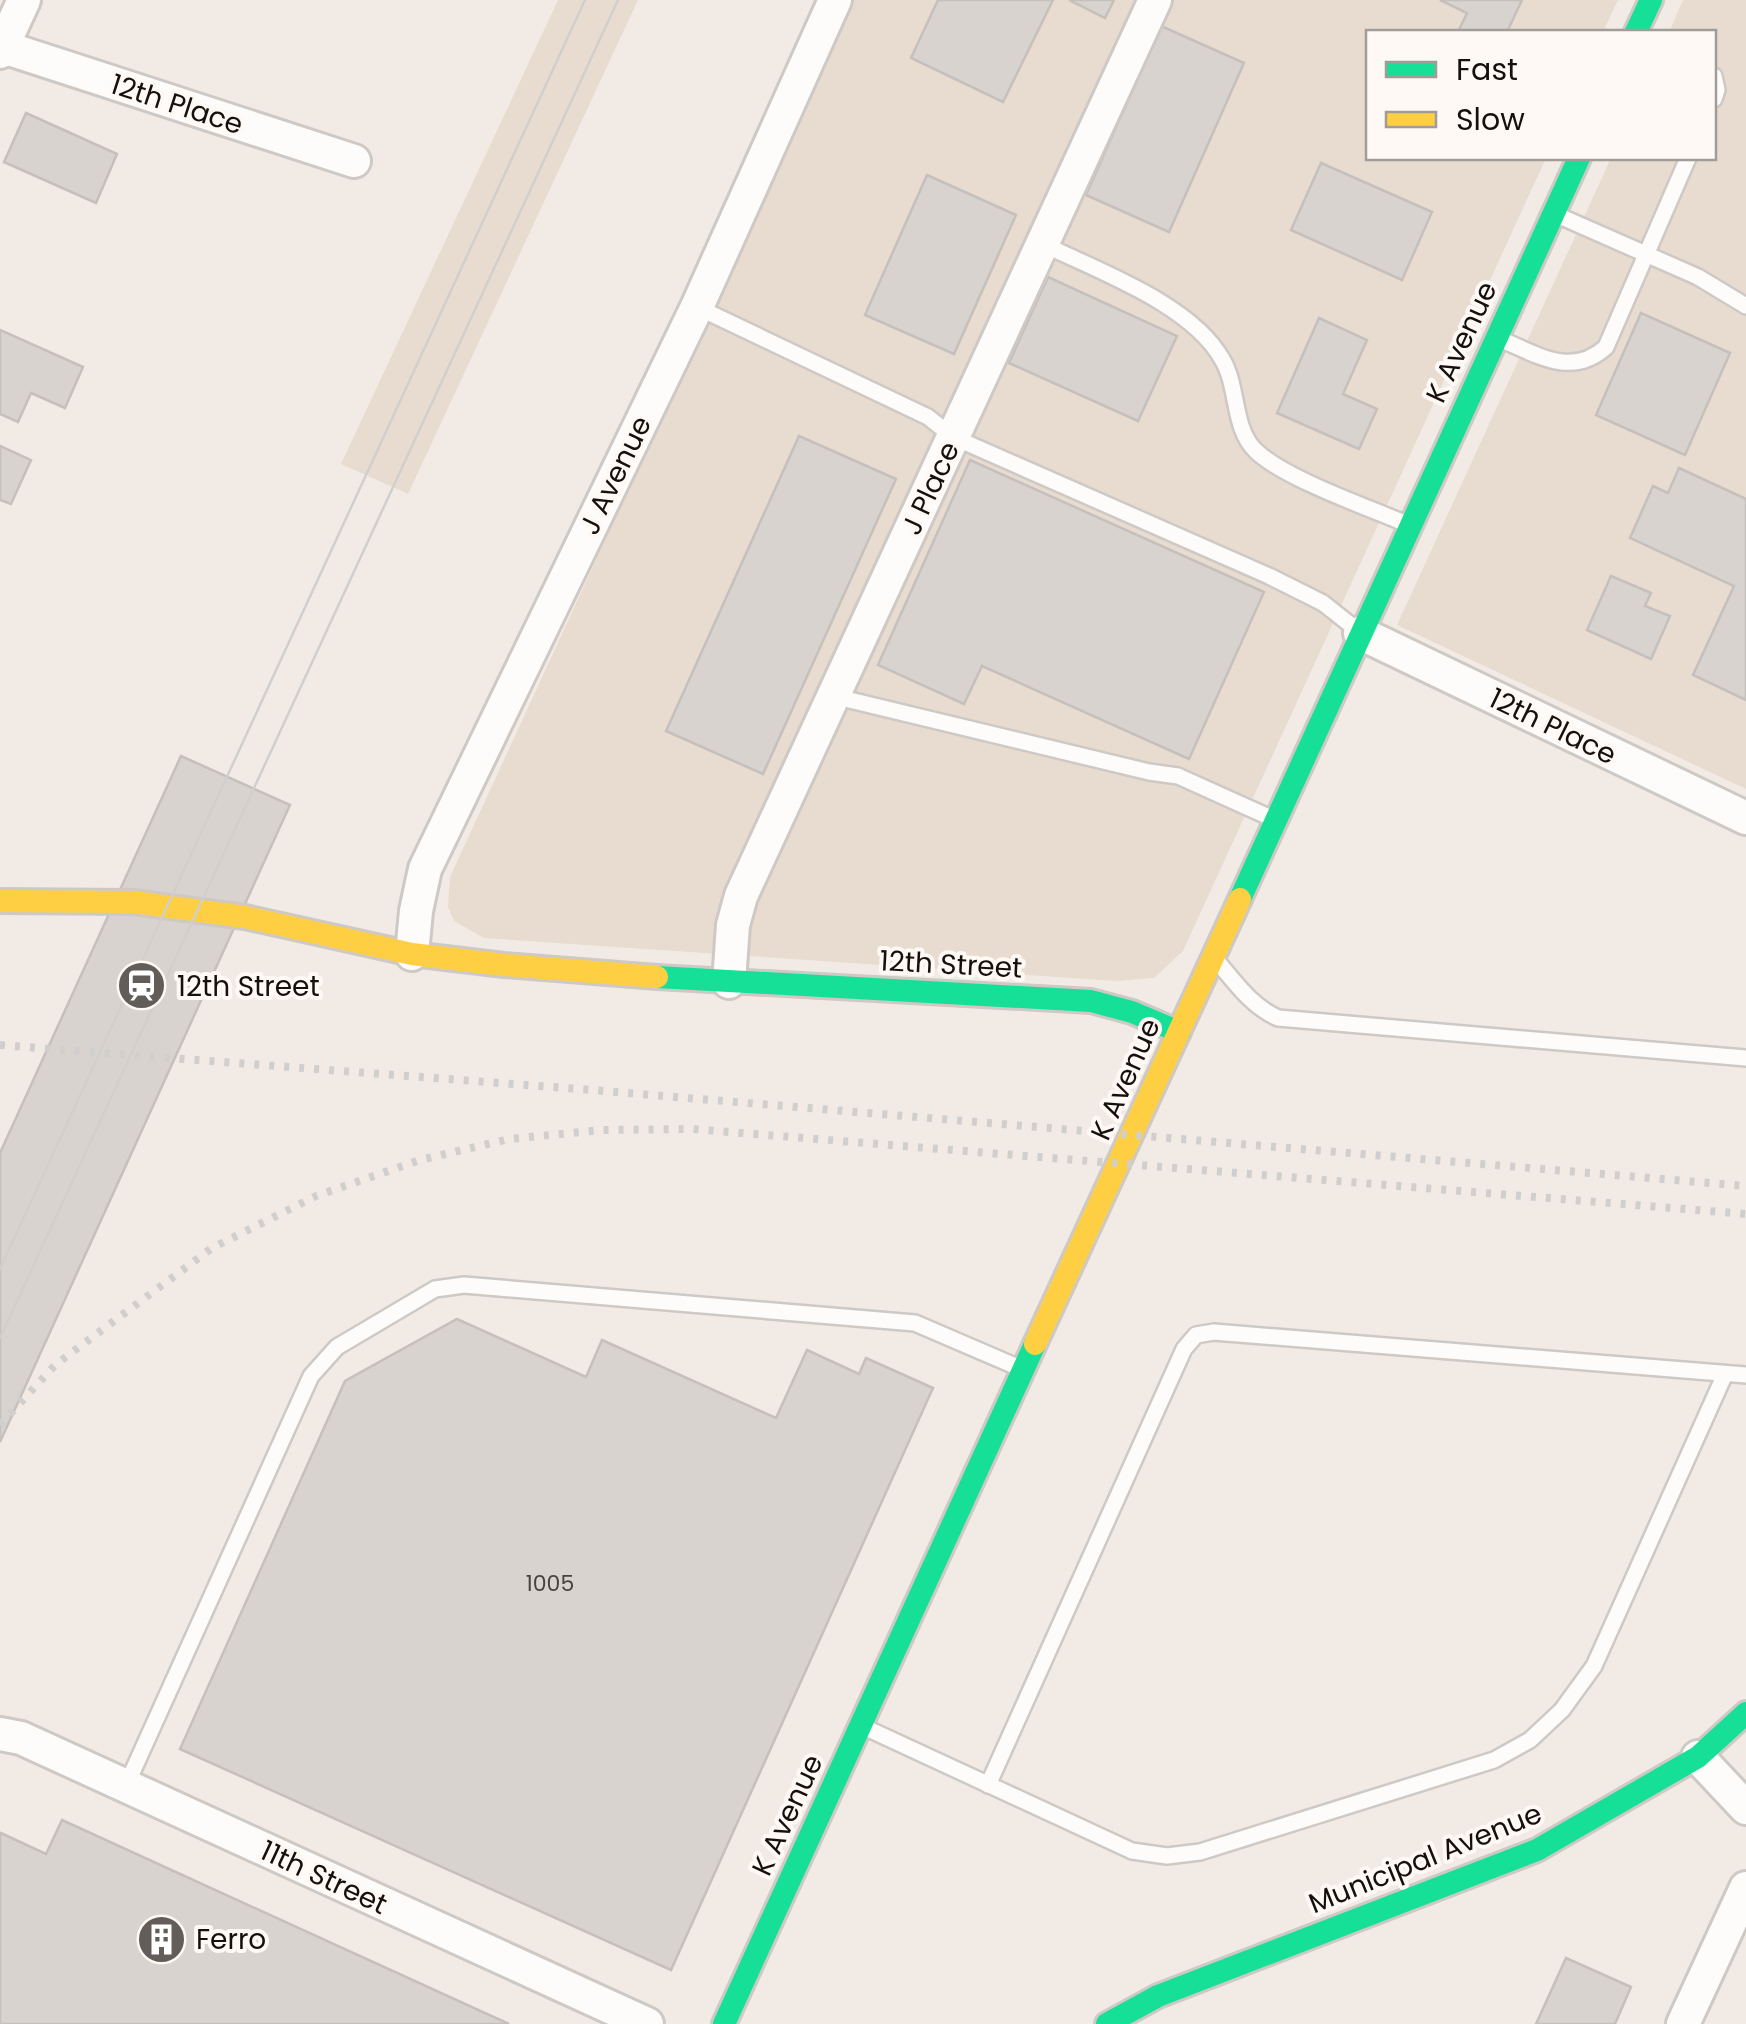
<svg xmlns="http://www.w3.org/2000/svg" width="1746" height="2024" font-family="Poppins,sans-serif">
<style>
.built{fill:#e8dcd1}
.building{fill:#d9d3d0;stroke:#c6c0bd;stroke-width:2.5}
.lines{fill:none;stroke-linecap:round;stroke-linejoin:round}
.lane-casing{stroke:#cec9c4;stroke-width:20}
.street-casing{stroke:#cec9c4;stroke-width:38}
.fast-casing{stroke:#cec9c4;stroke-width:28}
.slow-casing{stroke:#cec9c4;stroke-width:28}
.lane{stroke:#fdfcfb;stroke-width:15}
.street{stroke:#fdfcfb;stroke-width:32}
.fast{stroke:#16e098;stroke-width:22}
.slow{stroke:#ffcf43;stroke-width:22}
.tram{stroke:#d1cfcd;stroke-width:2.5}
.rail{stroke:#d1cfcd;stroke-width:8;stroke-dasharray:5 10;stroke-linecap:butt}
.labels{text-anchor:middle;stroke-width:8;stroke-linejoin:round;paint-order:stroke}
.number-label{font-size:22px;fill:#47423f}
.street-label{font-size:28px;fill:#15100d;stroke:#fef9f5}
.poi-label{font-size:28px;fill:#15100d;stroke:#fef9f5;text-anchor:start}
</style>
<rect width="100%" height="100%" fill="#f2ebe5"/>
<!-- built -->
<g class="built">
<polygon points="558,0 638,0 408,494 341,464"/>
<polygon points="854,0 1618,0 1603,32 1368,32 1368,158 1546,158 1183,951 1154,978 1116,981 484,938 454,921 448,907 450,877"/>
<polygon points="1683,0 1746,0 1746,789 1397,625 1611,158 1714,158 1714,32 1669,32"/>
</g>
<!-- building -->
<g class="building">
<polygon points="938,0 1053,0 1003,102 911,58"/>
<polygon points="1069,0 1114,0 1105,18"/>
<polygon points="1440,0 1522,0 1507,32 1458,32 1467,13"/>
<polygon points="1161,26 1244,63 1169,232 1086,195"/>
<polygon points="26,113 117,154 96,203 4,162"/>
<polygon points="1321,163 1432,212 1402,280 1291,230"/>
<polygon points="927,175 1016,215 954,354 865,315"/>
<polygon points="1048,277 1177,336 1138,421 1009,363"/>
<polygon points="1641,313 1730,353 1685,455 1596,415"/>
<polygon points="1319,318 1367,340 1343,394 1377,409 1359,449 1277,413"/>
<polygon points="0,330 83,367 65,408 31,393 18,422 0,414"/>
<polygon points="799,436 896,479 763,774 666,731"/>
<polygon points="0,446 31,460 11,504 0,500"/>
<polygon points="970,460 1264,592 1189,759 982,666 964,704 878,665"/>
<polygon points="1679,468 1746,499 1746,700 1693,675 1734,586 1630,538 1653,486 1668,493"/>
<polygon points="1611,576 1651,593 1645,606 1670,616 1651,659 1587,630"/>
<polygon points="181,756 290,805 0,1442 0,1153"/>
<polygon points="457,1319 586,1377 602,1340 776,1418 807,1350 859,1374 866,1358 933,1388 671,1970 180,1749 345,1381"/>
<polygon points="62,1820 509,2024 0,2024 0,1836 1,1833 46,1854"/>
<polygon points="1566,1958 1631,1987 1615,2024 1536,2024"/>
</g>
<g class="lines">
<defs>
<g id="lane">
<polyline points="1714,76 1717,90 1714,99"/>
<polyline points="1557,215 1698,277 1746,306"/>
<path d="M1043,244C1098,271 1191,304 1222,359C1239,387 1232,428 1256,451C1285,479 1370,508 1409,525"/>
<polyline points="697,307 928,417 953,437 1269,576 1323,603 1357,630"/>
<path d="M1502,340C1538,355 1572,378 1606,347L1688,158"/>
<polyline points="833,696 1149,772 1178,776 1271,818"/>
<path d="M1216,960C1235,982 1251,1006 1278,1018L1746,1058"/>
<polyline points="864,1727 1132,1851 1167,1856 1200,1852 1494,1760 1530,1740 1562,1710 1594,1666 1725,1374"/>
<polyline points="988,1785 1184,1349 1196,1335 1214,1332 1746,1375"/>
<polyline points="126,1786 311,1376 337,1347 435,1289 464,1285 915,1323 1022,1369"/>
</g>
<g id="street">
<polyline points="0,46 354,161"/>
<polyline points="0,52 24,0"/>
<polyline points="1360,633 1746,818"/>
<polyline points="412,954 416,911 425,869 697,307 835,0"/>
<polyline points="729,982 733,925 741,896 1155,0"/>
<polyline points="0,1734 21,1738 647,2024"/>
<polyline points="1698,1757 1746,1808"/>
<polyline points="1683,2024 1746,1888"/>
</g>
<g id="fast">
<polyline points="1636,32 1651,0"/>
<polyline points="1240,899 1579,158"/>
<polyline points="657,977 1091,1001 1132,1012 1179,1032"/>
<polyline points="724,2024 1035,1344"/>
<polyline points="1107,2024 1158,1996 1537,1850 1698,1757 1746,1713"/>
</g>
<g id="slow">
<polyline points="0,901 133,902 245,917 412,954 504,965 657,977"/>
<polyline points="1035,1344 1240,899"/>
</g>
</defs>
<!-- lane casing -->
<use href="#lane" class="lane-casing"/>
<!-- street casing -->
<use href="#street" class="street-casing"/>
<!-- fast casing -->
<use href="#fast" class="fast-casing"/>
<!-- slow casing -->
<use href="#slow" class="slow-casing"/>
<!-- lane -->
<use href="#lane" class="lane"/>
<!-- street -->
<use href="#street" class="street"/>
<!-- fast -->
<use href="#fast" class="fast"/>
<!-- slow -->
<use href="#slow" class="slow"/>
<!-- tram -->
<g class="tram">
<polyline points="0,1269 585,0"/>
<polyline points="0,1338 618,0"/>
</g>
<!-- rail -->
<g class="rail">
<polyline points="0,1045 592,1090 1746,1186"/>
<polyline points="0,1425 55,1365 212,1248 316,1196 420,1160 509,1139 602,1130 692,1129 1746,1214"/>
</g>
</g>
<!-- icons -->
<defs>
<symbol id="station-disc" viewBox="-11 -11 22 22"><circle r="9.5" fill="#625d59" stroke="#fef9f5"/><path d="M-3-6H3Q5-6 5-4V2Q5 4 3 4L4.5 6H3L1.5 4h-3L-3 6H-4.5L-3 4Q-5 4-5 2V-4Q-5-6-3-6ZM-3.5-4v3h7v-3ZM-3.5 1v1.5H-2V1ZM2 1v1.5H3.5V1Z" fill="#fff"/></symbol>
<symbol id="building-disc" viewBox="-11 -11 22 22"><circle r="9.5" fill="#625d59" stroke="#fef9f5"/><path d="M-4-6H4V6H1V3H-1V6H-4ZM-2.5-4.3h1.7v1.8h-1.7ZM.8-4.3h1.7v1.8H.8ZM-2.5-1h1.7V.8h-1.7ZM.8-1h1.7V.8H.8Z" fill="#fff"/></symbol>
</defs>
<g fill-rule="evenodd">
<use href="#station-disc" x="114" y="958" width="55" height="55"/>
<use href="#building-disc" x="134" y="1912" width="55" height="55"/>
</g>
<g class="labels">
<!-- number labels -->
<g class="number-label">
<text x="550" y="1591">1005</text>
</g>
<!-- street labels -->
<g class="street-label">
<text transform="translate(177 104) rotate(18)" y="10">12th Place</text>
<text transform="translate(1461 342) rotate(-65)" y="10">K Avenue</text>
<text transform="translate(615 475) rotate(-64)" y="10">J Avenue</text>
<text transform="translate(930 488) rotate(-65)" y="10">J Place</text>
<text transform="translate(1553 726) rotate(26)" y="10">12th Place</text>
<text transform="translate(951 964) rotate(3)" y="10">12th Street</text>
<text transform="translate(1125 1079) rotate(-66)" y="10">K Avenue</text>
<text transform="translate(787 1815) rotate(-65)" y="10">K Avenue</text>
<text transform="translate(1425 1858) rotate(-22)" y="10">Municipal Avenue</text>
<text transform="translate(324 1877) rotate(25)" y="10">11th Street</text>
</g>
<!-- poi labels -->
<g class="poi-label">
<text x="177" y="996">12th Street</text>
<text x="196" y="1949">Ferro</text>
</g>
</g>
<!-- legend -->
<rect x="1366" y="30" width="350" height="130" fill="#fef9f5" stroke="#a19c98" stroke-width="2.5"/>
<rect x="1386" y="62" width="50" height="15" fill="#16e098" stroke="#a19c98" stroke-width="2.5"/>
<text x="1456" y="80" font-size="30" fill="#15100d">Fast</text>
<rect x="1386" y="112" width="50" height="15" fill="#ffcf43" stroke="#a19c98" stroke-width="2.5"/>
<text x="1456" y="130" font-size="30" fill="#15100d">Slow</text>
</svg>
